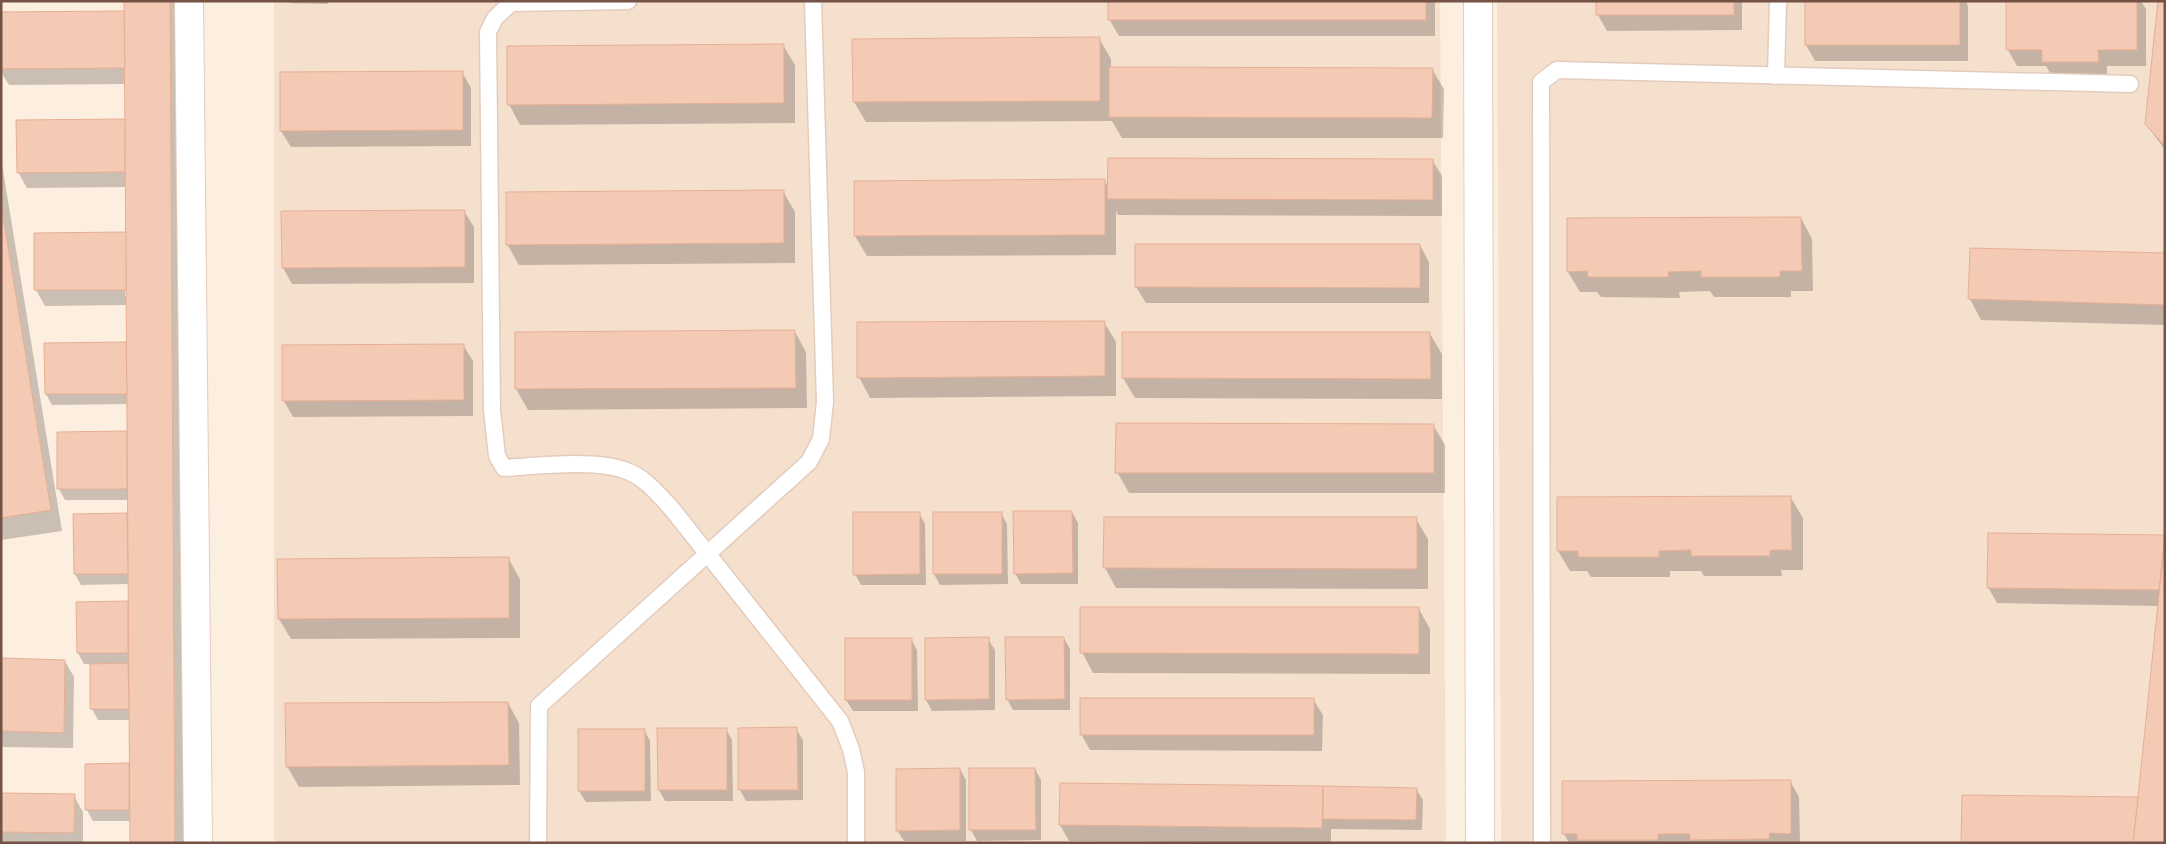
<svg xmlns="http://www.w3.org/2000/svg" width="2166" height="844" font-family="'Open Sans',sans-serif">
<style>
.residential{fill:#f5e0cd}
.shadow{fill:#0003;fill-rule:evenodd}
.building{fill:#f4cab5;stroke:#e7ae95}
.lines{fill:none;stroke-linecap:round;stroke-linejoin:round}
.service-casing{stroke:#e3ccbe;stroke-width:19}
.minor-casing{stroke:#e3ccbe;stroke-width:30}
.tertiary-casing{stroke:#e3ccbe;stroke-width:30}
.service{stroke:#fff;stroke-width:16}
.minor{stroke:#fff;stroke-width:28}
.tertiary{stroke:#fff;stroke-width:28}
</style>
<rect width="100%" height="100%" fill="#fdefdf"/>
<!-- residential -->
<g class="residential">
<polygon points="274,1 1440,1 1446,843 274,843"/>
<polygon points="1497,1 2165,1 2165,843 1501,843"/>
</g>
<!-- shadow -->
<g class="shadow">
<path d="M126,1H181L186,843H131V821H93L87,810L128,765L130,769V720H98L92,709L91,664H84L78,653L77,603L127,602L129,606V584L81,585L75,574L127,515L129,518V500H65L59,489L58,433L126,432L128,436V404L52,405L46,394L126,343L128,346L127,305L45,306L36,290L127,236V187L27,188L18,172L126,124V84L9,85L1,72V13H124L126,16ZM125,243L127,296H125Z"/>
<polygon points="289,1 328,1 328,4 290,3"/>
<polygon points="1109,1 1435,1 1435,36 1119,36 1109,19"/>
<polygon points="1598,1 1742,1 1742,30 1607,31 1598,15"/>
<polygon points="1806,1 1966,1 1968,6 1968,61 1815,61 1806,45"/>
<polygon points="2008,1 2141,1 2146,9 2146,66 2107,66 2107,77 2053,78 2046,66 2017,66 2008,50"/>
<polygon points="2165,3 2165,150 2146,124"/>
<polygon points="1099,38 1111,59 1111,68 1432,69 1444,89 1443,138 1122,138 1112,121 866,122 854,102"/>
<polygon points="783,45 795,65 795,123 520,125 509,104"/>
<polygon points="462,72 471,88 471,146 291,147 281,131"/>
<polygon points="1,158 62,531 1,540"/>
<polygon points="1432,160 1442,176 1442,216 1118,215 1116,211 1116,255 867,256 855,236 1104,180 1109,189"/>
<polygon points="783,191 795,212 795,263 519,265 507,244"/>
<polygon points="464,211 474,227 474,283 292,284 283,268"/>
<polygon points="1801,218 1812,239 1813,291 1791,291 1791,297 1714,297 1710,291 1679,292 1680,298 1601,297 1597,292 1580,292 1568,272"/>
<polygon points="1420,245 1429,262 1429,303 1146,303 1136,287"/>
<polygon points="1971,249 2165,255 2165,325 1981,320 1970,299"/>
<polygon points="1104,322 1116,342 1116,396 870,398 859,377"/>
<polygon points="795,332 806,352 807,408 528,410 516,389 516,334"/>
<polygon points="1430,334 1442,354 1442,399 1135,398 1123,378"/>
<polygon points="463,345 473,361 473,416 293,417 284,401"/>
<polygon points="1433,425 1445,445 1445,493 1129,493 1117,472"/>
<polygon points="1791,498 1803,518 1803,570 1781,570 1782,576 1704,576 1701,571 1670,571 1670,577 1591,577 1587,571 1570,571 1558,551"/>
<polygon points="1072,512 1078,523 1078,584 1021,584 1015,573"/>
<polygon points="919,513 925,524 926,585 861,585 855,574"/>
<polygon points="1001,513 1007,524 1008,584 940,585 934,574"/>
<polygon points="1416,519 1428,539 1428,589 1116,588 1105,568"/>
<polygon points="2165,537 2165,843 2139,798 2159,606 1997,603 1988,587"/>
<polygon points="508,558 520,579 520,638 291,639 279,619"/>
<polygon points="1419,609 1430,629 1430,674 1093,673 1082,652"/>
<polygon points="1064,638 1070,649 1070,710 1013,710 1007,699"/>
<polygon points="911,639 917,650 918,711 853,711 846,700"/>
<polygon points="988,639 995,650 995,710 932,711 926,700"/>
<polygon points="1,660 65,661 74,677 73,748 1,747"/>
<polygon points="1313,699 1323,715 1322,751 1090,750 1081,734"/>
<polygon points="508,703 519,723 520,785 299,787 287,766"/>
<polygon points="726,729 732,740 733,801 665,801 659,790 659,730"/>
<polygon points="796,729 803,740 803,800 746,801 740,790"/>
<polygon points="644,730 650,741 651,801 586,802 579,791"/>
<polygon points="960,769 966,780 966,841 904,841 897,830"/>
<polygon points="1035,769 1041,780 1041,840 977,841 971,830"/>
<polygon points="1790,781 1799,797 1800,843 1569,843 1564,834"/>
<polygon points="1061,784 1416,789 1423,800 1422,830 1331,829 1331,843 1069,841 1060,825"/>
<polygon points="1,794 74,796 83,812 83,843 1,843"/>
</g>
<!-- building -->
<g class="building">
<polygon points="124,1 170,1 175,843 130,843"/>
<rect x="1108" y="1" width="318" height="19"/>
<rect x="1596" y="1" width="138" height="14"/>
<rect x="1805" y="1" width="155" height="44"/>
<polygon points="2006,1 2137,1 2137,50 2098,50 2099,62 2042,62 2042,50 2006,50"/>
<polygon points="2158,1 2165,2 2165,146 2145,124"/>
<polygon points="124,11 125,68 1,69 1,12"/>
<polygon points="1100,37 1100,101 853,102 852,39"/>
<polygon points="784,44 784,103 507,105 507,46"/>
<polygon points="1109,67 1433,68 1432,118 1109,117"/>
<polygon points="463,71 463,130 280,131 280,72"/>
<polygon points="125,119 125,172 17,173 16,120"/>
<polygon points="1108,158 1433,159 1433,200 1107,199"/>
<polygon points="1105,179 1105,235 854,236 854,181"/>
<polygon points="784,190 784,243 506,245 506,192"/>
<polygon points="1,204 51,510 1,518"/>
<polygon points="465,210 465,267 282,268 281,211"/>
<polygon points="1801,217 1802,271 1780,271 1780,277 1701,277 1701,271 1668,272 1669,277 1588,277 1587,271 1567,272 1567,218"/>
<polygon points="126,232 126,290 34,290 34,233"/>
<polygon points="1135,244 1420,244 1420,288 1135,287"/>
<polygon points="1970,248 2165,253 2165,305 1968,299"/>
<polygon points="1105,321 1105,376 857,378 857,322"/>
<polygon points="795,330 796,388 515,389 515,332"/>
<polygon points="1122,332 1430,332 1431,379 1122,378"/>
<polygon points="126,342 127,394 45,394 44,343"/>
<polygon points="464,344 464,400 282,401 282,345"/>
<polygon points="1116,423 1434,424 1434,473 1115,473"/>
<polygon points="127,431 127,489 57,489 57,432"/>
<polygon points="1791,496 1792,550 1770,550 1770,556 1691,556 1691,550 1659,551 1659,557 1578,557 1578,551 1557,551 1557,497"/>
<polygon points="1013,511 1072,511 1073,573 1014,574"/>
<polygon points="853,512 920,512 920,574 853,575"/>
<rect x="933" y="512" width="69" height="62"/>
<polygon points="127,513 128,574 74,574 73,514"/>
<polygon points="1104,517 1417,517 1417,569 1103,568"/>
<polygon points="1988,533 2165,535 2159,590 1987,588"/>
<polygon points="2165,536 2165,843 2133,843 2138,797"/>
<polygon points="509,557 509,618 278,619 277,559"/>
<polygon points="128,601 128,653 77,653 76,602"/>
<polygon points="1080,607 1419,607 1419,654 1080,653"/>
<polygon points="989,637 989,699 925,700 925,638"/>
<polygon points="1005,637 1064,637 1065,699 1006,700"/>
<rect x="845" y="638" width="67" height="62"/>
<polygon points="1,658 65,660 64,733 1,731"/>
<polygon points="128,663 129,709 90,709 90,664"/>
<rect x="1080" y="698" width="234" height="37"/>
<polygon points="508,702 509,765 286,767 285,703"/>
<polygon points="797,727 798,790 738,790 738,728"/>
<polygon points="657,728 727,728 727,790 658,790"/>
<rect x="578" y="729" width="67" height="62"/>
<polygon points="129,763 129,810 85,810 85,764"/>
<polygon points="960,768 960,830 896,831 896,769"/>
<polygon points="969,768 1035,768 1036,830 969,830"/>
<polygon points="1791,780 1791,834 1770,833 1769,839 1690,840 1690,834 1658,834 1658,840 1577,840 1577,834 1562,834 1562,781"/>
<polygon points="1060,783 1323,786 1322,828 1059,825"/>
<polygon points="1323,786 1417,788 1416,820 1323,819"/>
<polygon points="1,793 75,794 74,833 1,832"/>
<polygon points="1962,795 2138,797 2133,843 1961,843"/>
</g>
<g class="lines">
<defs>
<g id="service">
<path d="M628,1L511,3L495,18L488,32L492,410L497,456L504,468C537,466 594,459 624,470C644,476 658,494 672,509L840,721L851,749L856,772V843"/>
<polyline points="1776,76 1778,1"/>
<polyline points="538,843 539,706 809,462 821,439 825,402 813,1"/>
<polyline points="1542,843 1541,82 1557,70 2130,84"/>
</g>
<polyline id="minor" points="1478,1 1480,843"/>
<polyline id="tertiary" points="189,1 198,843"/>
</defs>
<!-- service casing -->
<use href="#service" class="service-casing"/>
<!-- minor casing -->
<use href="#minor" class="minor-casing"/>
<!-- tertiary casing -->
<use href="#tertiary" class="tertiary-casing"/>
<!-- service -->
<use href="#service" class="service"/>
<!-- minor -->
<use href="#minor" class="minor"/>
<!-- tertiary -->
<use href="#tertiary" class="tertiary"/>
</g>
<!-- border -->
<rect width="2166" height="844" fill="none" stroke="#745346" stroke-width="5"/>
</svg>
